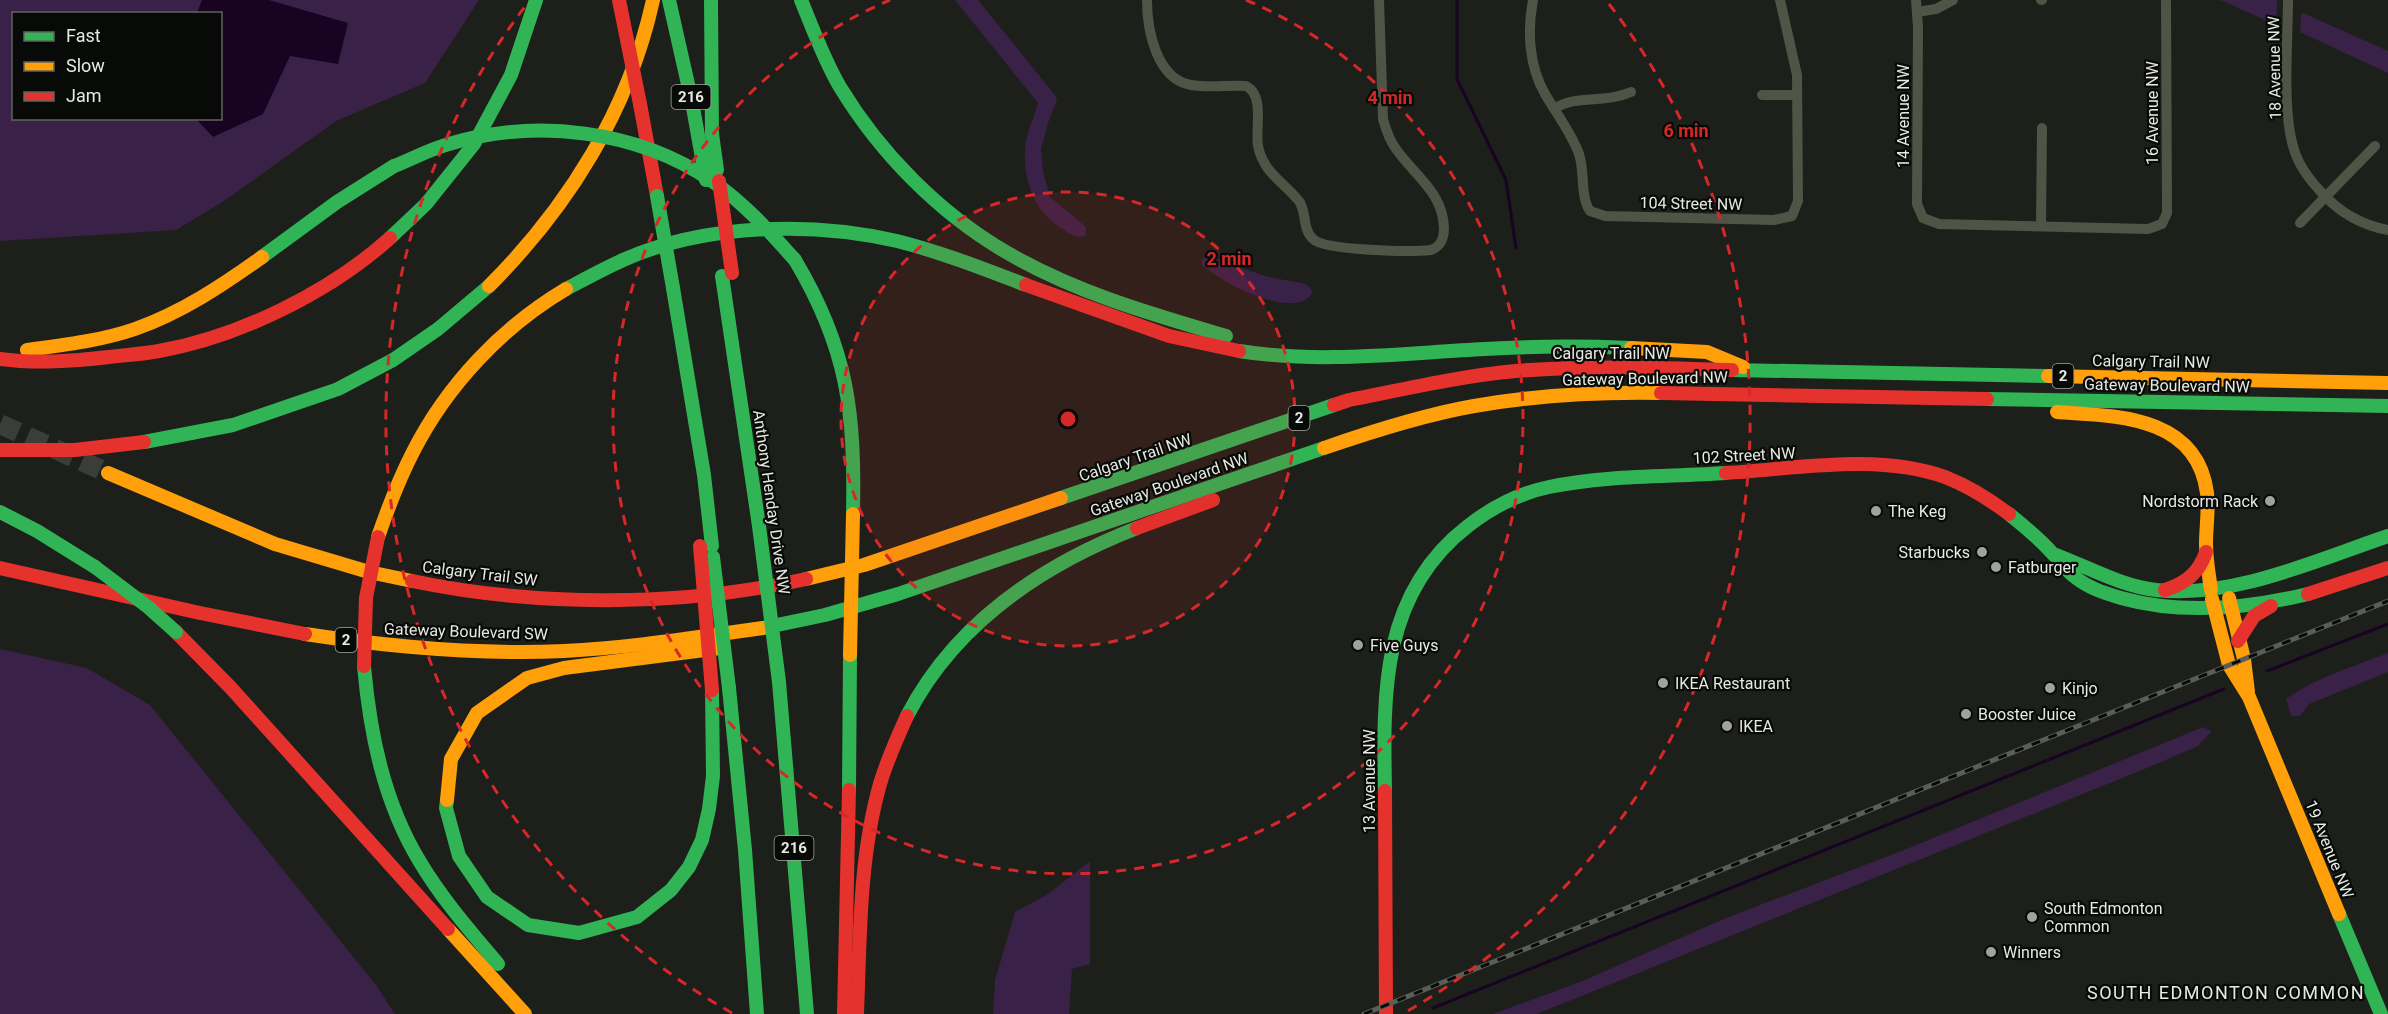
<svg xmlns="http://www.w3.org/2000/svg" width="2388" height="1014" font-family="Roboto,sans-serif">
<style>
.green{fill:#392148;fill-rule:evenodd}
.water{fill:#180323}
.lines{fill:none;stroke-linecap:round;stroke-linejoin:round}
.stream{stroke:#180323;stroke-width:3}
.highway-tunnel{stroke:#3b3d38;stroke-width:20;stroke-dasharray:20 10;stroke-linecap:butt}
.street{stroke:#4f5446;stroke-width:10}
.fast{stroke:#30b455;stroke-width:14}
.slow{stroke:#ff9f0a;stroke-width:14}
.jam{stroke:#e5322d;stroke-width:14}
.rail-casing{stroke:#5b5e56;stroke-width:5}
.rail{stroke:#080a07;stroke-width:3;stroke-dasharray:9;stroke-linecap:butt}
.fast-bridge{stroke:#30b455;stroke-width:14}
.slow-bridge{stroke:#ff9f0a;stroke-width:14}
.jam-bridge{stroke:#e5322d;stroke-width:14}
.ring{fill:none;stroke:#d62828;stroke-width:3;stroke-dasharray:10 8}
.poi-dot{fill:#a0a29d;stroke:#080a07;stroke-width:2}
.labels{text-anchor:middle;stroke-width:4.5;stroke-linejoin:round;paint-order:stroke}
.shield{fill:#080a07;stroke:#a4a6a1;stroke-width:1.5}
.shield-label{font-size:15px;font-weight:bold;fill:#e7e9e3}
.street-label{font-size:16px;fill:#e7e9e3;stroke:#080a07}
.poi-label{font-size:16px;fill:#e7e9e3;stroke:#080a07;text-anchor:start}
.neighbourhood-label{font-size:18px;letter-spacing:1.5px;fill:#e7e9e3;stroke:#080a07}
.centre{fill:#d62828;stroke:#080a07;stroke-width:3}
.ring-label{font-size:18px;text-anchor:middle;font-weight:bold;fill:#d62828;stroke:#080a07;stroke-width:4.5;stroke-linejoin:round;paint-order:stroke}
</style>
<rect width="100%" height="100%" fill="#1d1f1a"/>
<!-- green -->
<g class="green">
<path d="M0,0H479L425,83L336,121L224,201L176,230L0,241ZM14,14H220V118H14Z"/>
<path d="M955,0H978L1055,95L1057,100L1048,123L1041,149L1043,171L1050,197L1086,227V235C1077,240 1069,233 1061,228C1029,208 1018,165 1029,129C1032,120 1036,112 1038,103Z"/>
<polygon points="2220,0 2277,0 2276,25 2225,2"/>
<polygon points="2301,12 2388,51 2388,73 2300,32"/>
<path d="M1207,256L1268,277L1306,284L1313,291C1298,324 1219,282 1202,264V259Z"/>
<polygon points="0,649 87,668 150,705 376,985 395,1014 0,1014"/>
<path d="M2388,653V672L2309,704L2300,716H2291L2286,699C2317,677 2353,667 2388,653Z"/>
<polygon points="2203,727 2212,731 2198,746 2147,768 1537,1014 1493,1014 1580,982 1726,918 1904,850"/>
<polygon points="1090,861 1090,964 1072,969 1069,1014 993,1014 995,980 1015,912 1048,894"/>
</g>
<!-- water -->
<polygon class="water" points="202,0 269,0 348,23 338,64 290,56 263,114 213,137 196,119 220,118 220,14 197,13"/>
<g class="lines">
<!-- stream -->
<g class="stream">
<polyline points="1457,0 1457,79 1506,180 1516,248"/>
<polyline points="2267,671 2388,624"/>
<polyline points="1433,1008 2224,689"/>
</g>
<!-- highway-tunnel -->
<polyline class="highway-tunnel" points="0,424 108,473"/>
<!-- street -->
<g class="street">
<path d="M1147,0C1147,29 1156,79 1191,85C1209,88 1228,85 1246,86C1265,95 1255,129 1258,146C1264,174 1283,181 1299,201C1307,212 1302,229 1313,239C1325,251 1412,252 1431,250C1441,246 1444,239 1444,228C1443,192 1414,175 1396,149C1389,140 1386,130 1383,119L1379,0"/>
<path d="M1533,0C1527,31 1529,66 1545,94C1556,113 1571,132 1579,154C1585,171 1580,197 1590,211L1605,216L1774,220L1792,216L1798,201L1797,75L1780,0"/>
<polyline points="1916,0 1918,27 1917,204 1923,218 1939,224 2148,229 2162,224 2167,213 2166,0"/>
<polyline points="2041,0 2042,0"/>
<path d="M2288,0C2288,42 2282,107 2293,146C2298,165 2309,179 2322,193C2340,213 2361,225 2388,230"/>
<polyline points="1917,12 1936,9 1953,0"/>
<polyline points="1762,95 1797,95"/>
<path d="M1554,109C1576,94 1604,104 1631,92"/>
<polyline points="2300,223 2375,146"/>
<polyline points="2041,226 2042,128"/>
</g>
<!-- fast -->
<g class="fast">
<polyline points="669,0 692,102 706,180"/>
<polyline points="711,0 712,134 717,170"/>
<path d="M801,0C813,29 824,60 840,87C880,153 939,213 1006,252C1074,292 1151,314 1226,336"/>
<polyline points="390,238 426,204 474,144 511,75 536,0"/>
<polyline points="262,257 337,202 394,166"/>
<path d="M795,260C848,349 855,412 853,514"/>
<polyline points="722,276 759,526"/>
<polyline points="673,288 704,475 712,546"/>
<path d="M566,289C585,279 603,269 623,260C704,224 811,221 897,241C941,252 984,269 1026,285"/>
<path d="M1239,351C1321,364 1403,353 1485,349C1534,346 1583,346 1631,348"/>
<polyline points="1732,370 2048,376"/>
<polyline points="1987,399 2388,406"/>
<polyline points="144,442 233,425 338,389 393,360 438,329 489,286"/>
<polyline points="1061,498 1334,405"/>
<polyline points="0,512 37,531 95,567"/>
<path d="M2009,514C2024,526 2040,539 2053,554C2061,561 2066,571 2075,577C2088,588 2105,593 2121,598C2182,615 2246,609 2308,594"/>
<path d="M2056,555C2088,567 2121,586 2156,590C2232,599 2317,560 2388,536"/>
<polyline points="763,628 825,615 898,594 1324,448"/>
<path d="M364,666C370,734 384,803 420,862C442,899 471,932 498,964"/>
<polyline points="779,682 807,1014"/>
<polyline points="729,688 745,850 757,1014"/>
<path d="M907,716C955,623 1042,565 1137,528"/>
<polyline points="849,790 850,655"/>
<path d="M1385,791C1383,692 1381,593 1468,526C1491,508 1520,493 1549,487C1606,475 1667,477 1726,473"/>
<polyline points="447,800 446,808 459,856 487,897 528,925 579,933 637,917 671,890 689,867 702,840 709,809 713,776 712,690"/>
<polyline points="2339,914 2381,1014"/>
</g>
<!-- slow -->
<g class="slow">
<path d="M489,286C568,207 629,110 653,0"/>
<polyline points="1631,348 1707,352 1743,367"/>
<path d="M27,350C63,345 100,341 135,329C181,313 223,285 262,257"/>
<polyline points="2048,376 2388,383"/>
<path d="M2057,412C2118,416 2197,416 2207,493C2209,510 2206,527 2206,544C2206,559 2209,575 2211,590"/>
<path d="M1324,448C1373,431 1423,415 1474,406C1536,395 1599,392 1661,393"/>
<polyline points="108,473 275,544 369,572 412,581"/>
<path d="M378,537C388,508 399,479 413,452C447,385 502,327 566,289"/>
<polyline points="806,579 864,565 1061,498"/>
<polyline points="2229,598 2244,659 2248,692"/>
<polyline points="2212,599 2229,665 2249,697 2339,914"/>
<path d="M305,634C391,647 477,655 564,651C631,648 697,637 763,628"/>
<polyline points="447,800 451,759 477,713 527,678 564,668 720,648"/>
<polyline points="448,929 525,1014"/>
</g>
<!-- jam -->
<g class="jam">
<polyline points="640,104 657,196"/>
<polyline points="1026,285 1169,336 1239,351"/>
<path d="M0,359C36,364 73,361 109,357C126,355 143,354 159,351C239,337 330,292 390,238"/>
<polyline points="1661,393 1987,399"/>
<path d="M1334,405L1349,400C1405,389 1460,376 1516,371C1588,365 1660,368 1732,370"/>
<path d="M1726,473C1796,469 1876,453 1945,477C1968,486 1989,499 2009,514"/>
<polyline points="1137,528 1213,500"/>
<polyline points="0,568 200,613 305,634"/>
<path d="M412,581C537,607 681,607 806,579"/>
<path d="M2165,590C2186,583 2199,573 2206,552"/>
<polyline points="2308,594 2388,568"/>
<polyline points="176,632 231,688 448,929"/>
<polyline points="2238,641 2254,616 2271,606"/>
<polyline points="1385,791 1386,1014"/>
<polyline points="844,1014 849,790"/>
<path d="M857,1014C860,938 859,858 880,784C887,760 897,738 907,716"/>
</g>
<defs>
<polyline id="rail" points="1364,1014 2388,601"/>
</defs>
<!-- rail casing -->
<use href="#rail" class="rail-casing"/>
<!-- rail -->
<use href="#rail" class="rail"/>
<!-- fast-bridge -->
<g class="fast-bridge">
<path d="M394,166C412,159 430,149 449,144C536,118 637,130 712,181C744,203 769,231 795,260"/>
<polyline points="657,196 673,288"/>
<polyline points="759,526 779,682"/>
<polyline points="713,557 729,688"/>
<polyline points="95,567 148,607 176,632"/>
</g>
<!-- slow-bridge -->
<polyline class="slow-bridge" points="850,655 853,514"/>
<!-- jam-bridge -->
<g class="jam-bridge">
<polyline points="619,0 640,104"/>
<polyline points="719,181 732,273"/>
<polyline points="0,450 75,450 144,442"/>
<polyline points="700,546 712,690"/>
<polyline points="364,666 366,598 378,537"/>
</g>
</g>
<!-- distance rings -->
<circle cx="1068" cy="419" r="227" fill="#d62828" fill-opacity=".12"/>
<g class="ring">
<circle cx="1068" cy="419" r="227"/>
<path d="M1246 0A455 455 0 1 1 890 0"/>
<path d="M732 1013A682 682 0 0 1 527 4M1609 4A682 682 0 0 1 1404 1013"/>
</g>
<!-- markers -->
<g class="poi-dot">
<circle cx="2270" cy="501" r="6"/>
<circle cx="1876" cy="511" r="6"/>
<circle cx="1982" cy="552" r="6"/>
<circle cx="1996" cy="567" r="6"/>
<circle cx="1358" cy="645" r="6"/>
<circle cx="1663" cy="683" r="6"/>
<circle cx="2050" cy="688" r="6"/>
<circle cx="1966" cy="714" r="6"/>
<circle cx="1727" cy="726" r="6"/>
<circle cx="2032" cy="917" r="6"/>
<circle cx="1991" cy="952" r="6"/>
</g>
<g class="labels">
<!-- shield labels -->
<g class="shield">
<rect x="671.5" y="85" width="39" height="24" rx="4.5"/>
<rect x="2052.5" y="364" width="21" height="24" rx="4.5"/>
<rect x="1288.5" y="406" width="21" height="24" rx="4.5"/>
<rect x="335.5" y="628" width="21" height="24" rx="4.5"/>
<rect x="774.5" y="836" width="39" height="24" rx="4.5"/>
</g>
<g class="shield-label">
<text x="691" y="102">216</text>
<text x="2063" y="381">2</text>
<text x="1299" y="423">2</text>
<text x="346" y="645">2</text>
<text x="794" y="853">216</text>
</g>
<!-- street labels -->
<g class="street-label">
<text transform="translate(2274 68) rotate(-91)" y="6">18 Avenue NW</text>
<text transform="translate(2152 113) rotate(-90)" y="6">16 Avenue NW</text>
<text transform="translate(1903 116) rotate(-90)" y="6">14 Avenue NW</text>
<text transform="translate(1691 203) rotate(1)" y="6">104 Street NW</text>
<text x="1611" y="359">Calgary Trail NW</text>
<text transform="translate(2151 361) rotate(1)" y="6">Calgary Trail NW</text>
<text transform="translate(1645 378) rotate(-1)" y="6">Gateway Boulevard NW</text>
<text transform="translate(2167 385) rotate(1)" y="6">Gateway Boulevard NW</text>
<text transform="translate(1744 455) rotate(-3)" y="6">102 Street NW</text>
<text transform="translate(1135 457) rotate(-19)" y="6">Calgary Trail NW</text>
<text transform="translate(1169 484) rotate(-19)" y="6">Gateway Boulevard NW</text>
<text transform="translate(772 502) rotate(82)" y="6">Anthony Henday Drive NW</text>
<text transform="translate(480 573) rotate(7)" y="6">Calgary Trail SW</text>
<text transform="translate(466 631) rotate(2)" y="6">Gateway Boulevard SW</text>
<text transform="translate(1369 781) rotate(-90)" y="6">13 Avenue NW</text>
<text transform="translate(2330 849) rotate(68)" y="6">19 Avenue NW</text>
</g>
<!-- poi labels -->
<g class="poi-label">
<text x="2258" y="507" text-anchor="end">Nordstorm Rack</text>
<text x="1888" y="517">The Keg</text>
<text x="1970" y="558" text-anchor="end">Starbucks</text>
<text x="2008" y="573">Fatburger</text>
<text x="1370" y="651">Five Guys</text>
<text x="1675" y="689">IKEA Restaurant</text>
<text x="2062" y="694">Kinjo</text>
<text x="1978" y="720">Booster Juice</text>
<text x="1739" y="732">IKEA</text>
<text x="2044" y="914">South Edmonton<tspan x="2044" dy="18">Common</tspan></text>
<text x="2003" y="958">Winners</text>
</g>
<!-- neighbourhood labels -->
<g class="neighbourhood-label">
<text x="2226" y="999">SOUTH EDMONTON COMMON</text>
</g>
</g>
<circle cx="1068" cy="419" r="9" class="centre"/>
<g class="ring-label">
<text x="1390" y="104">4 min</text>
<text x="1686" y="137">6 min</text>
<text x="1229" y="265">2 min</text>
</g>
<!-- legend -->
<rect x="12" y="12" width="210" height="108" fill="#080a07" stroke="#61635f" stroke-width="1.5"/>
<rect x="24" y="32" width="30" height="9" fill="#30b455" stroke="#61635f" stroke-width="1.5"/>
<text x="66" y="42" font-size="18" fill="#e7e9e3">Fast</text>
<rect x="24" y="62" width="30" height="9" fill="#ff9f0a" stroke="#61635f" stroke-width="1.5"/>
<text x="66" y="72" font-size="18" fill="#e7e9e3">Slow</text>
<rect x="24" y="92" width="30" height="9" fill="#e5322d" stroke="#61635f" stroke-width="1.5"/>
<text x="66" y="102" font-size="18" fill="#e7e9e3">Jam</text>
</svg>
